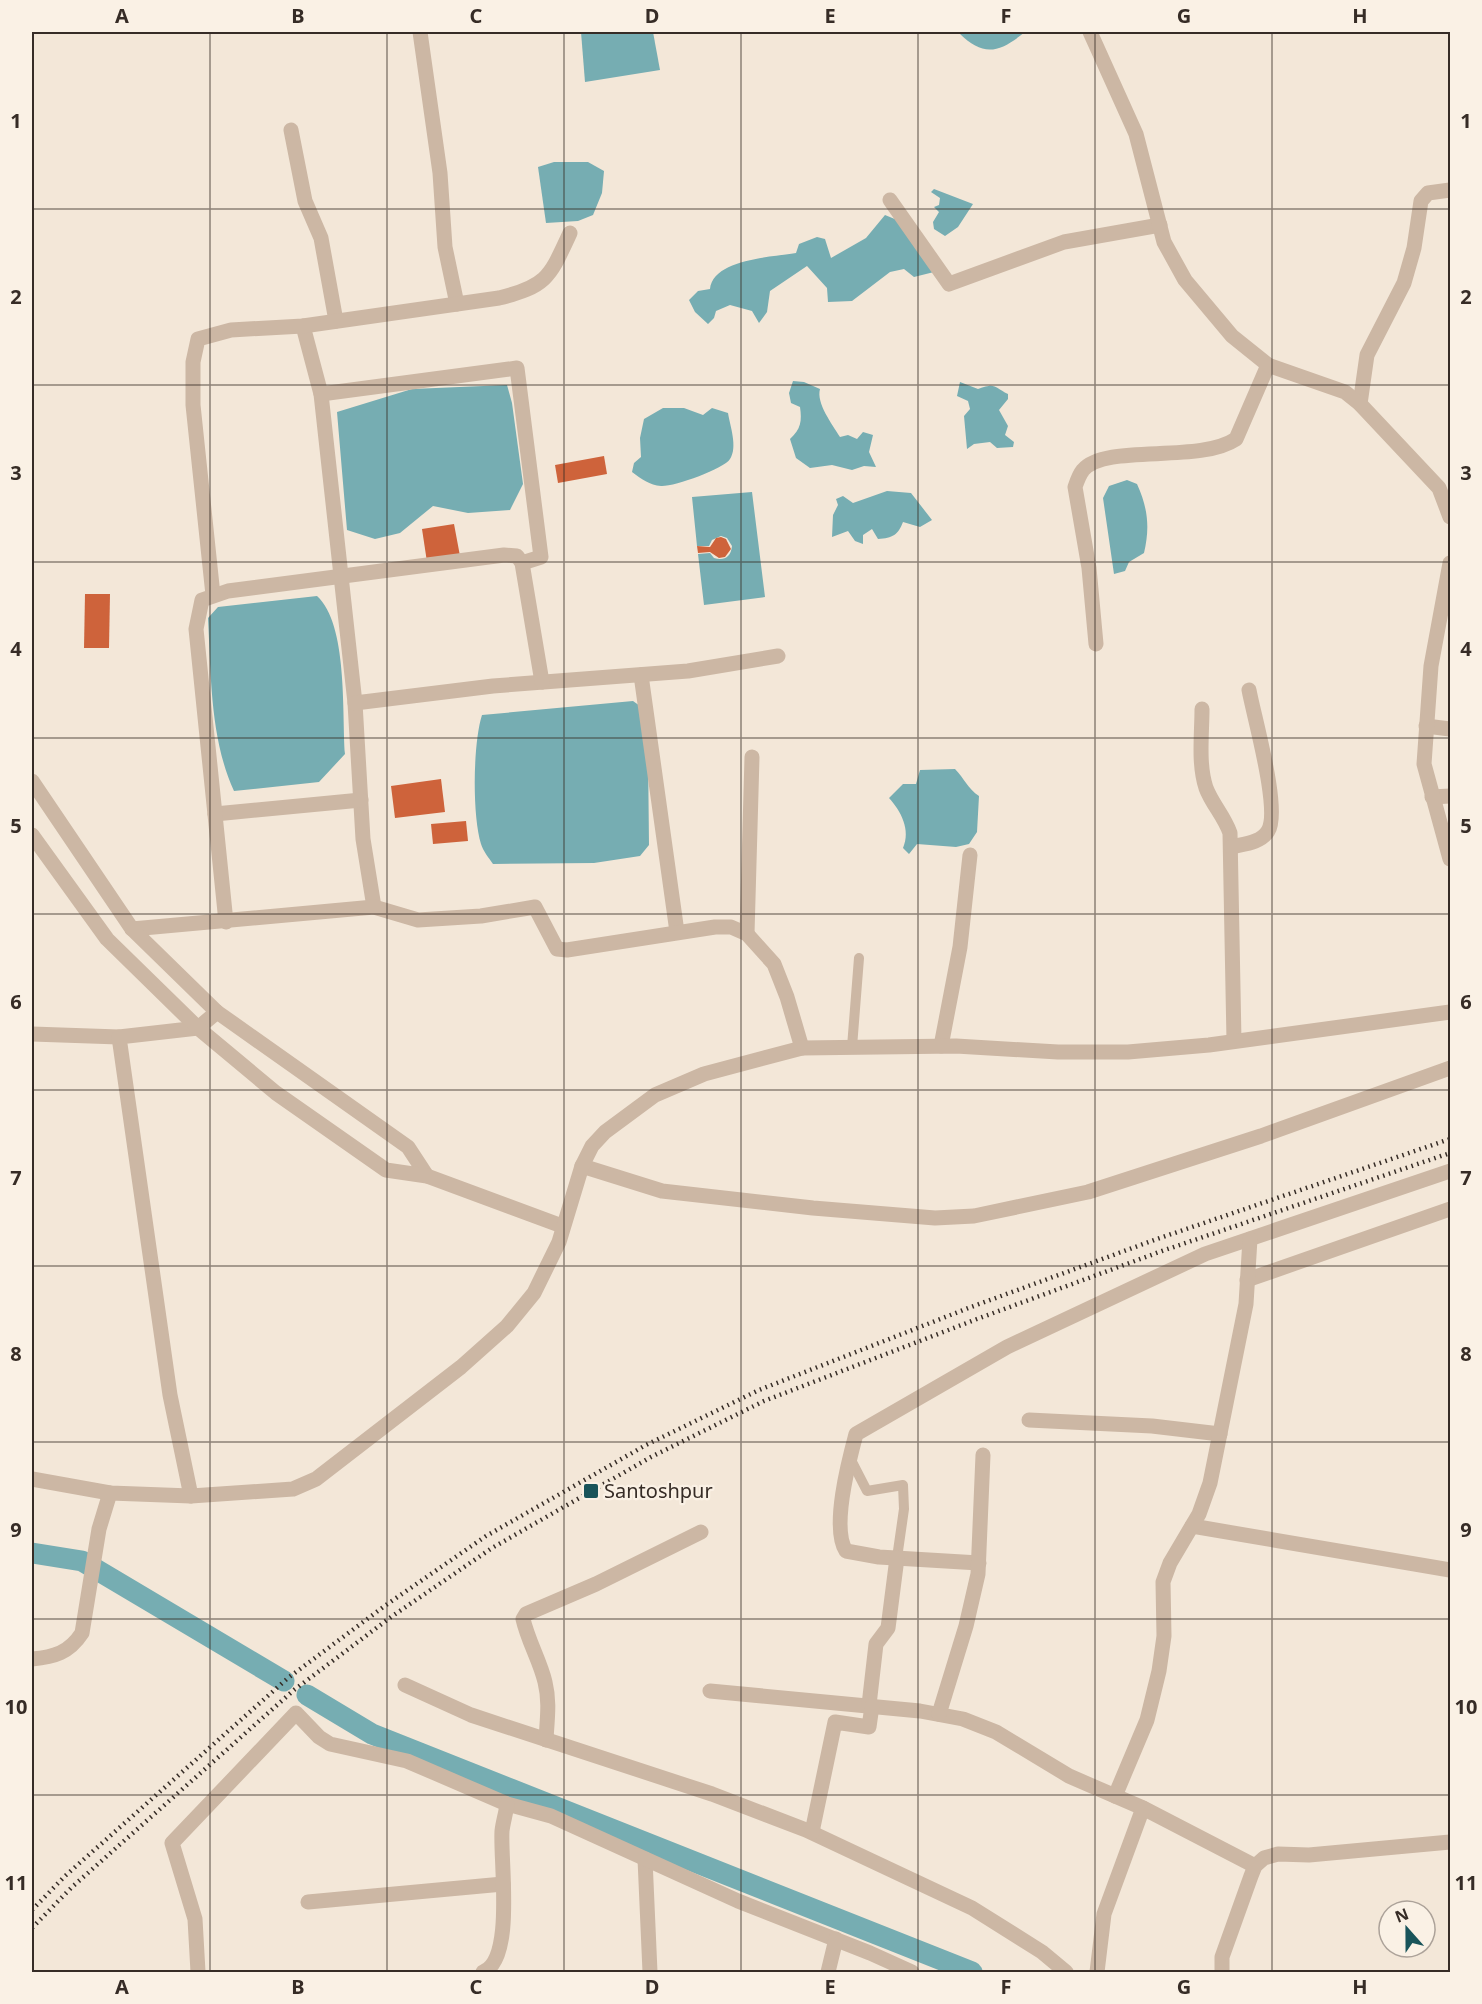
<svg xmlns="http://www.w3.org/2000/svg" width="1482" height="2004" font-family="'Noto Sans',sans-serif">
<style>
.water{fill:#76adb2}
.lines{fill:none;stroke-linecap:round;stroke-linejoin:round}
.canal{stroke:#76adb2;stroke-width:21}
.building{fill:#ce633b}
.service{stroke:#ccb7a4;stroke-width:10}
.minor{stroke:#ccb7a4;stroke-width:15}
.tertiary{stroke:#ccb7a4;stroke-width:15}
.rail{stroke:#362c26;stroke-width:4.5;stroke-dasharray:1.5 4.5;stroke-linecap:butt}
.grid{fill:none;stroke:#362c26;stroke-width:1.5;stroke-opacity:0.55}
.poi-dot{fill:#19545a;stroke:#faf1e5;stroke-width:2}
.labels{text-anchor:middle;stroke-width:4.5;stroke-linejoin:round;paint-order:stroke}
.poi-label{font-size:20px;fill:#362c26;stroke:#faf1e5;text-anchor:start}
.neatline{fill:none;stroke:#362c26;stroke-width:2}
.grid-label{font-size:20px;text-anchor:middle;font-weight:bold;fill:#362c26}
</style>
<rect width="100%" height="100%" fill="#f3e7d8"/>
<!-- water -->
<g class="water">
<polygon points="581,32 653,32 660,70 585,82"/>
<path d="M960,32H1025C1000,52 984,58 959,33Z"/>
<polygon points="554,162 588,162 604,171 602,193 593,215 578,221 546,223 538,167"/>
<polygon points="934,189 973,204 958,227 945,236 934,229 933,222 939,212 934,207 939,205 940,198 931,192"/>
<path d="M885,215L902,222L942,270L914,277L904,269L890,272L852,301L828,302L827,288L807,266L770,291L767,312L759,323L752,311L730,305L716,311L714,318L708,324L695,312L689,300L698,291L710,289C713,259 772,257 796,253L799,244L817,237L825,239L831,258L866,238Z"/>
<path d="M793,381L804,382L820,389C816,403 832,424 840,437L848,435L857,439L863,432L873,435L869,452L876,467L864,466L852,470L832,465L810,468L796,458L790,439C801,429 802,421 800,407L791,403L789,393Z"/>
<path d="M960,382L978,389C996,382 994,387 1008,394V399L999,410L1008,426L1005,435L1014,442L1013,447L997,448L990,442L974,444L967,449L964,416L970,409L968,401L957,396Z"/>
<polygon points="507,385 512,403 523,484 510,510 468,513 433,506 400,533 375,539 347,530 337,412 412,389"/>
<path d="M663,408H684L703,415L712,408L728,413C730,426 738,447 730,459C724,469 673,487 661,486C650,485 641,479 632,472L634,463L641,457L640,438L644,419Z"/>
<path d="M1127,480L1137,484C1148,508 1150,528 1144,553L1129,562L1125,571L1114,574L1103,498L1109,486Z"/>
<path d="M887,491L911,493L932,520L920,527L903,522C898,535 893,538 878,539L872,529L863,535V544L855,541L848,531L832,537L833,515L838,505L836,499L843,496L853,503Z"/>
<path d="M752,492L765,597L704,605L698,554L710,553L714,558C724,561 731,557 732,546L727,538L721,536L712,540L709,546H697L692,497Z"/>
<path d="M317,596C348,624 342,713 345,754L319,782L234,791C210,739 211,674 208,618L218,607Z"/>
<path d="M633,701L640,706L648,751L649,845L640,856L594,863L493,864C489,858 483,851 481,844C472,815 473,743 482,715Z"/>
<path d="M955,769C964,778 968,789 979,796L977,832L969,844L956,847L917,844L909,854L903,848C911,830 901,811 889,798L903,784H916L920,770Z"/>
</g>
<g class="lines">
<!-- canal -->
<g class="canal">
<polyline points="32,1553 82,1561 284,1681"/>
<polyline points="307,1695 372,1734 972,1972"/>
</g>
</g>
<!-- building -->
<g class="building">
<polygon points="604,456 607,474 558,483 555,465"/>
<polygon points="454,524 460,556 427,562 422,529"/>
<polygon points="721,537 726,539 731,549 725,557 719,558 710,552 698,553 697,546 710,547 716,538"/>
<polygon points="85,594 110,594 109,648 84,648"/>
<polygon points="441,779 445,812 395,818 391,786"/>
<polygon points="466,821 468,841 433,844 431,824"/>
</g>
<g class="lines">
<!-- service -->
<g class="service">
<polyline points="852,1047 859,958"/>
<polyline points="850,1458 867,1491 903,1485 904,1509 897,1558"/>
</g>
<!-- minor -->
<g class="minor">
<polyline points="420,32 440,173 445,247 457,304"/>
<polyline points="291,130 305,201 321,238 336,321"/>
<polyline points="890,200 949,284 1064,242 1160,225"/>
<polyline points="303,326 321,394 355,703 363,839 374,907"/>
<polyline points="321,394 517,368 541,557 522,563"/>
<polyline points="1360,404 1367,355 1404,283 1414,248 1421,201 1428,193 1450,190"/>
<path d="M213,595L193,405V362L198,339L231,330L303,326L499,298C548,286 550,276 570,233"/>
<path d="M1096,644L1089,568L1075,487C1077,481 1079,475 1083,470C1106,443 1199,464 1236,439L1268,365"/>
<polyline points="641,675 677,932"/>
<polyline points="355,703 493,686 688,671 778,656"/>
<path d="M1202,709C1202,734 1198,764 1206,788C1212,804 1224,816 1230,833L1234,1041"/>
<polyline points="1426,726 1450,729"/>
<polyline points="1432,797 1450,796"/>
<polyline points="215,814 361,800"/>
<path d="M1231,847C1243,844 1261,843 1268,831C1281,811 1254,717 1249,690"/>
<polyline points="226,922 196,629 202,600 228,591 504,555 517,556 522,563 542,682"/>
<polyline points="132,929 374,907 418,920 481,916 535,907 557,949 567,950 715,927 731,927 747,934 774,964 787,997 802,1048"/>
<polyline points="747,934 752,757"/>
<polyline points="32,1034 119,1037"/>
<polyline points="941,1046 960,947 970,855"/>
<polyline points="582,1166 662,1191 813,1208 935,1218 974,1216 1088,1192 1261,1136 1450,1068"/>
<polyline points="1247,1280 1450,1209"/>
<polyline points="1029,1420 1152,1426 1220,1434"/>
<polyline points="191,1496 170,1395 119,1037 198,1028 217,1012"/>
<polyline points="1192,1526 1450,1570"/>
<path d="M979,1563L879,1557L846,1551C831,1528 849,1460 856,1434L1007,1347L1205,1254L1450,1171"/>
<path d="M32,1659C54,1657 69,1653 82,1633L99,1529L110,1493"/>
<polyline points="405,1685 471,1715 712,1794 806,1830 972,1908 1042,1952 1066,1972"/>
<polyline points="710,1691 920,1711 963,1719 996,1732 1069,1776 1143,1808 1255,1866"/>
<polyline points="869,1705 876,1644 888,1628 897,1558"/>
<polyline points="939,1714 966,1626 978,1574 983,1455"/>
<path d="M546,1740C547,1720 550,1702 545,1682C540,1661 528,1641 523,1619L526,1614L596,1584L701,1532"/>
<polyline points="1115,1796 1147,1720 1159,1671 1164,1636 1163,1582 1170,1563 1199,1514 1210,1483 1246,1304 1250,1239"/>
<polyline points="812,1832 835,1722 869,1727 872,1706"/>
<polyline points="645,1859 650,1972"/>
<polyline points="308,1902 503,1884"/>
<polyline points="198,1972 195,1919 172,1843 296,1713 319,1737 330,1744 407,1761 507,1804 551,1816 738,1901 870,1953 912,1972"/>
<path d="M483,1972C515,1960 500,1861 502,1831C503,1822 506,1813 507,1804"/>
<polyline points="828,1972 836,1939"/>
<polyline points="1097,1972 1104,1914 1143,1808"/>
</g>
<!-- tertiary -->
<g class="tertiary">
<polyline points="1090,32 1136,134 1164,242 1185,280 1232,336 1268,365 1345,392 1360,404 1439,488 1450,517"/>
<polyline points="1450,563 1431,666 1424,764 1450,859"/>
<polyline points="32,781 132,929 217,1012 408,1147 427,1176"/>
<polyline points="32,835 107,939 198,1028 276,1093 386,1170 427,1176 562,1226"/>
<polyline points="32,1479 110,1493 191,1496 293,1489 316,1479 461,1367 507,1326 534,1293 559,1242 582,1166 592,1146 605,1132 655,1095 704,1074 802,1048 956,1046 1058,1052 1128,1052 1209,1045 1450,1012"/>
<polyline points="1222,1972 1222,1957 1251,1876 1255,1866 1264,1858 1278,1854 1309,1855 1450,1842"/>
</g>
<!-- rail -->
<g class="rail">
<polyline points="32,1910 65,1876 288,1678 386,1605 486,1536 646,1445 759,1390 971,1307 1157,1239 1450,1139"/>
<polyline points="32,1928 71,1888 294,1690 391,1617 492,1548 651,1457 764,1401 977,1319 1162,1251 1450,1153"/>
</g>
</g>
<!-- grid -->
<path class="grid" d="M210,32V1972M387,32V1972M564,32V1972M741,32V1972M918,32V1972M1095,32V1972M1272,32V1972M32,209H1450M32,385H1450M32,562H1450M32,738H1450M32,914H1450M32,1090H1450M32,1266H1450M32,1442H1450M32,1619H1450M32,1795H1450"/>
<!-- markers -->
<rect class="poi-dot" x="583" y="1483" width="16" height="16" rx="3"/>
<g class="labels">
<!-- poi labels -->
<g class="poi-label">
<text x="604" y="1498">Santoshpur</text>
</g>
</g>
<!-- border -->
<rect width="1482" height="2004" fill="none" stroke="#faf1e5" stroke-width="66"/>
<!-- north arrow -->
<g transform="translate(1407 1929) rotate(339)"><circle r="28" fill="#faf1e5" stroke="#aca299" stroke-width="1.5"/>
<path d="M0-4.5L10 22L0 15L-10 22Z" fill="#19545a"/>
<text y="-9" font-size="16" font-weight="bold" text-anchor="middle" fill="#362c26">N</text>
</g>
<rect x="33" y="33" width="1416" height="1938" class="neatline"/>
<g class="grid-label">
<text x="122" y="23">A</text>
<text x="298" y="23">B</text>
<text x="476" y="23">C</text>
<text x="652" y="23">D</text>
<text x="830" y="23">E</text>
<text x="1006" y="23">F</text>
<text x="1184" y="23">G</text>
<text x="1360" y="23">H</text>
<text x="16" y="128">1</text>
<text x="1466" y="128">1</text>
<text x="16" y="304">2</text>
<text x="1466" y="304">2</text>
<text x="16" y="480">3</text>
<text x="1466" y="480">3</text>
<text x="16" y="656">4</text>
<text x="1466" y="656">4</text>
<text x="16" y="833">5</text>
<text x="1466" y="833">5</text>
<text x="16" y="1009">6</text>
<text x="1466" y="1009">6</text>
<text x="16" y="1185">7</text>
<text x="1466" y="1185">7</text>
<text x="16" y="1361">8</text>
<text x="1466" y="1361">8</text>
<text x="16" y="1537">9</text>
<text x="1466" y="1537">9</text>
<text x="16" y="1714">10</text>
<text x="1466" y="1714">10</text>
<text x="16" y="1890">11</text>
<text x="1466" y="1890">11</text>
<text x="122" y="1994">A</text>
<text x="298" y="1994">B</text>
<text x="476" y="1994">C</text>
<text x="652" y="1994">D</text>
<text x="830" y="1994">E</text>
<text x="1006" y="1994">F</text>
<text x="1184" y="1994">G</text>
<text x="1360" y="1994">H</text>
</g>
</svg>
